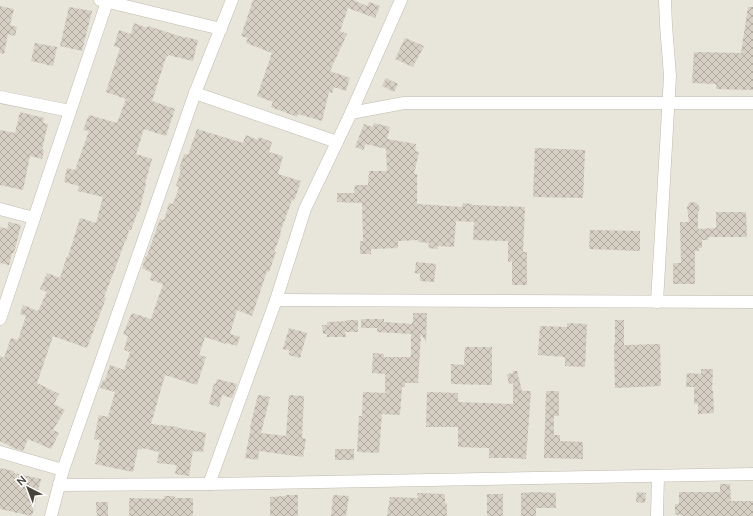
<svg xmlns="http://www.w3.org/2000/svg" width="753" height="516" font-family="'Nunito Sans',sans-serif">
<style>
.residential{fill:#e8e5db}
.building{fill:url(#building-cross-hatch)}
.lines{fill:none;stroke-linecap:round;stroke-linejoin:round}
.minor-casing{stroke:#c0bbb0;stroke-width:13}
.minor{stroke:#fff;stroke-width:12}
</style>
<defs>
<pattern id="building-cross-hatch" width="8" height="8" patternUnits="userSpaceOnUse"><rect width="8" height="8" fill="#d6cfc3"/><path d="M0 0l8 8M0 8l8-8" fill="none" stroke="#b0aaa0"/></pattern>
</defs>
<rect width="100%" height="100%" fill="#f5f3ed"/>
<!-- residential -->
<rect class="residential" x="0" y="0" width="753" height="516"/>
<!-- building -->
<g class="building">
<polygon points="253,0 353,0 367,6 369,2 380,6 375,18 348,8 340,31 347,34 330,71 350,78 346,91 334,87 332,93 329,92 322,121 298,114 297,117 271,107 273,102 257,96 272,53 246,43 248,38 241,36"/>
<polygon points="0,6 14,9 10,25 17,27 15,36 8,34 4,54 0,53"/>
<polygon points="69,7 92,11 82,51 60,46"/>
<polygon points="748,7 753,7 753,90 716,89 716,84 692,83 694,52 741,53"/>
<polygon points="134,23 147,28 148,26 185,38 185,37 198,40 193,61 168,55 167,57 166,57 152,101 175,109 166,136 144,129 136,154 152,159 145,184 146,184 139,212 138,211 131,230 129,230 126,242 125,241 115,269 104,297 106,298 93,332 87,348 53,336 37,383 59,394 54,404 65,410 53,430 59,433 51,449 28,439 23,451 11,447 12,447 0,441 0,356 4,358 11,338 18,340 26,316 20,314 23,305 38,311 47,292 40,289 47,273 60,278 67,256 68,257 80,218 96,223 103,197 78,191 79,186 64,182 67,168 75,170 89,131 83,130 89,115 117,123 126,99 106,92 120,48 114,46 119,30 131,34"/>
<polygon points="405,38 424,46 413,67 395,59"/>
<polygon points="35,43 57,47 53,66 31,61"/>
<polygon points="386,78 398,84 394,92 382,86"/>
<polygon points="20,112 44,118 43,123 48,124 42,149 44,150 42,159 30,156 23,190 0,185 0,130 15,133"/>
<polygon points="374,123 390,127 387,139 416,144 415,151 419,152 414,174 417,174 417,204 462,207 463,203 472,204 472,205 525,207 523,252 527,252 527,285 512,285 512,261 508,262 508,241 473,240 474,222 456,221 454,247 438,246 438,249 428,248 429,243 418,242 418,240 398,241 398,248 371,249 371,254 360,254 360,241 363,241 362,203 337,202 337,193 354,193 355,185 368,185 369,171 387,171 386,149 366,144 363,150 355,147 364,124 373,127"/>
<polygon points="197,129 243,143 246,135 258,140 259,137 272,142 269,152 283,156 278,174 301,181 294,201 292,200 280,233 281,234 274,252 276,252 269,272 267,271 252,316 237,310 230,334 240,337 237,346 227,343 226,344 205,337 199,355 206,357 197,385 165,375 151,424 178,427 178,428 206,433 203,452 193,451 189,476 175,474 177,465 157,463 159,452 142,448 142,450 138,449 133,472 95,464 100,440 94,439 99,415 108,417 115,392 100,388 103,380 105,380 110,365 124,370 130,352 124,350 128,336 123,334 132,313 151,319 163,284 150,280 152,273 142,268 146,256 147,256 160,219 164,220 169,203 173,204 179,187 176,186 181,170 179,169 184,154 188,155"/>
<polygon points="535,148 585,150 583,198 533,197"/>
<polygon points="693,202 697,203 700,208 698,213 698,229 716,228 716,212 746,212 747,237 708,237 708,240 702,240 702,248 699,248 699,251 695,251 695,284 673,284 673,263 681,263 680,222 689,222 687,207 689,203"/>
<polygon points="9,222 21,225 14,253 12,253 9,265 0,263 0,227 7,229"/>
<polygon points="590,230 640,231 640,251 589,249"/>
<polygon points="416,262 436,264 434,282 420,281 420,274 415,273"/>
<polygon points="413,313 427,313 426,342 421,334 418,383 405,383 405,387 402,387 400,415 382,414 379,453 357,452 359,416 362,416 363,392 385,393 385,374 372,373 373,353 384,354 384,357 411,357 411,334 377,332 377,328 361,328 361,319 384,319 384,322 412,324 412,322 413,322"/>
<polygon points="346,320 358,320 358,332 345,332 346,337 327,337 327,334 323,334 322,325 327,325 327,322 346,321"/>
<polygon points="615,320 624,320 624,345 660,344 661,386 615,388 614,345 615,345"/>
<polygon points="567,323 587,324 585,367 565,366 565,357 538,355 540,326 567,327"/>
<polygon points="289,328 307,333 300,358 289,355 289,350 283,349"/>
<polygon points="465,347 492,347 492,385 451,384 451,364 464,365"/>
<polygon points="701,369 713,369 712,391 713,391 714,413 698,414 698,404 694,404 694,387 686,387 687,373 701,374"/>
<polygon points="513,371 517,371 522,391 531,391 526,459 509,458 489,458 489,448 458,447 458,427 426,427 427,392 458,393 458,402 513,404 513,383 509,384 507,374 513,373"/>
<polygon points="217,379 237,384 232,398 222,395 219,407 209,404 214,383 216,384"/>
<polygon points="546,391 559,391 559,416 554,416 554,435 560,435 560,441 583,442 583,459 544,458"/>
<polygon points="258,395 270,397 261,433 286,436 289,395 304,396 302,438 306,439 303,457 259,451 258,460 245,458 251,427 250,427"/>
<rect x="335" y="449" width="19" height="11"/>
<polygon points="0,468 14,471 14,473 41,479 32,516 0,509"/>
<polygon points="720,484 730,484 731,501 753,501 753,516 683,516 683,515 675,515 675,504 679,504 679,492 720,492"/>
<polygon points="536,492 556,493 556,508 536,508 536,516 521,516 521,493"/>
<polygon points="637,492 646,493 645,503 636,502"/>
<polygon points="417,493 445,494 445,503 447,503 447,516 387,516 390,497 418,498"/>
<rect x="487" y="494" width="16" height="22"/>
<polygon points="286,495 298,495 298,516 270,516 270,497 286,496"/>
<polygon points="333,495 349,496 346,516 331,516"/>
<polygon points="164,496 175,496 175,498 193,498 193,516 129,516 129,498 164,499"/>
<polygon points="96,502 108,502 108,516 97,516"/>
</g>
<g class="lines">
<defs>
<g id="minor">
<polyline points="100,0 221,29"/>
<polyline points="195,93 337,142"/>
<polyline points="0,97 70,111"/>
<polyline points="351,113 404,103 753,103"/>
<polyline points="0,209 34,218"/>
<polyline points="276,300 753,302"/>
<polyline points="657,302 670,76 666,25 665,0"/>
<polyline points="0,319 107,2"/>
<polyline points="0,452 63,470"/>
<polyline points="209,484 276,300 305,209 351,113 401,0"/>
<polyline points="59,485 209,484 753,474"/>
<polyline points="51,516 63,470 195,93 232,0"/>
<polyline points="657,516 658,476"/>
</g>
</defs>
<!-- minor casing -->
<use href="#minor" class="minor-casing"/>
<!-- minor -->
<use href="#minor" class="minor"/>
</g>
<!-- north arrow -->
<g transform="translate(28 488) rotate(318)" stroke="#ffffff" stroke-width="3" paint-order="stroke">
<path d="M0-3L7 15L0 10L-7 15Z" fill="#49443b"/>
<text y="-6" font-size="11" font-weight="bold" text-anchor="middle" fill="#49443b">N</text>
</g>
</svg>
